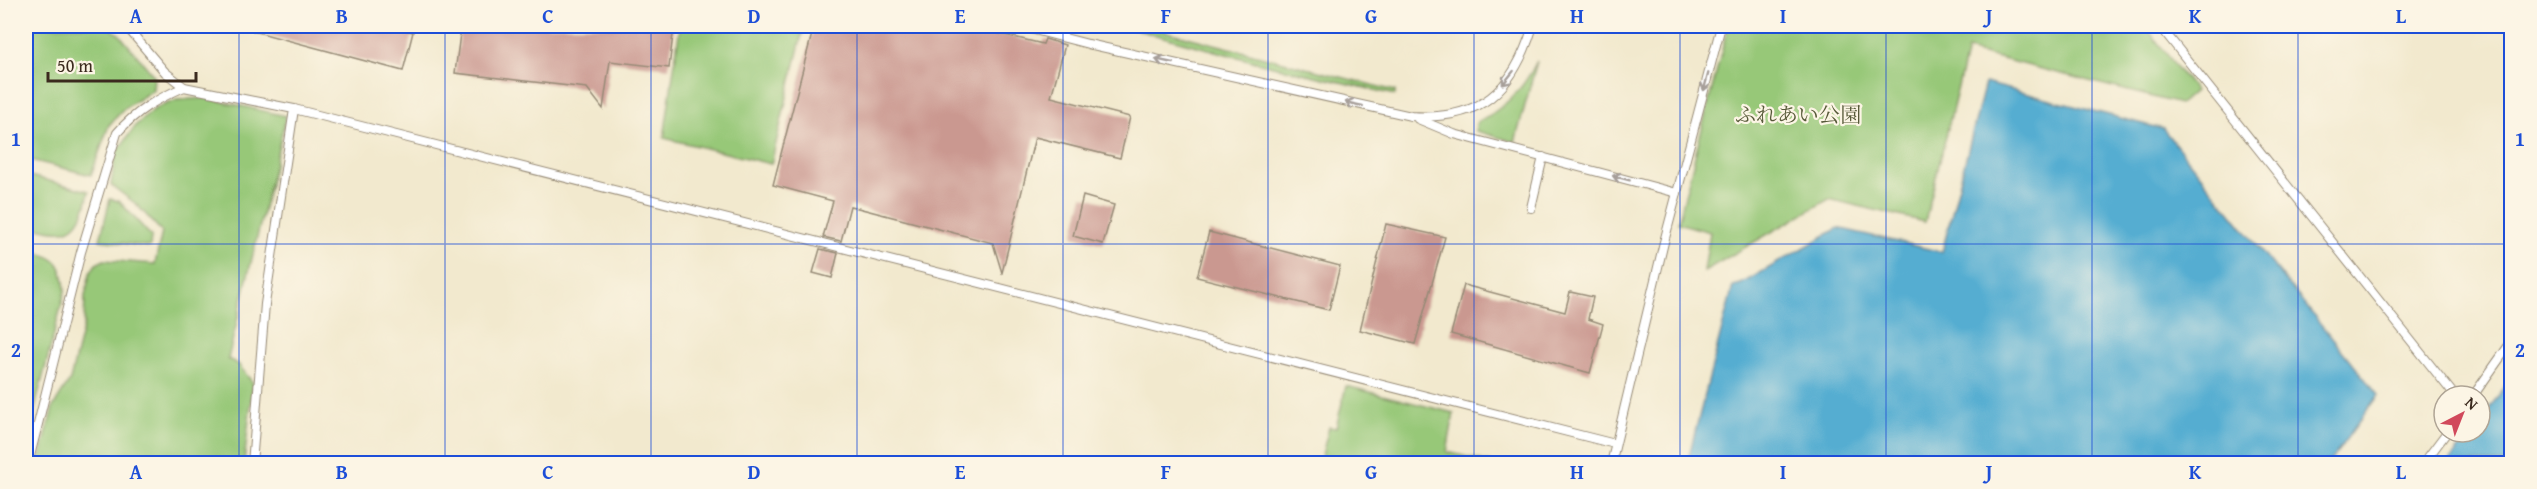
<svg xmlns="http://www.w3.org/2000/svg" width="2537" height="489" font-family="'Gentium Book Plus','Noto Serif JP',serif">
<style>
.green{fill:#97c878;stroke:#69794b;stroke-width:1.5}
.water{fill:#54add1;stroke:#486c78;stroke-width:1.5}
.building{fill:#ca9890}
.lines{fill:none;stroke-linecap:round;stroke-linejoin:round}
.lane-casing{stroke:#968a76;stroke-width:10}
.lane{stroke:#fff;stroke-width:8}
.oneway{stroke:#a79f9a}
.grid{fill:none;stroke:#1d4ed8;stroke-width:1.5;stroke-opacity:0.55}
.labels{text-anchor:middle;stroke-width:4.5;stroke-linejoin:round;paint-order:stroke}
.park-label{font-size:21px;fill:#575939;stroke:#fcf5e5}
.neatline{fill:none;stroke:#1d4ed8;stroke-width:2}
.grid-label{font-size:20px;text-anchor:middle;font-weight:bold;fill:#1d4ed8}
</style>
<rect width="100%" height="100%" fill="#fcf5e5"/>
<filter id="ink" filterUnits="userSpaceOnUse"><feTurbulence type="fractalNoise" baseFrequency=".0167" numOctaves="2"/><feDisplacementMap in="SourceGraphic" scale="12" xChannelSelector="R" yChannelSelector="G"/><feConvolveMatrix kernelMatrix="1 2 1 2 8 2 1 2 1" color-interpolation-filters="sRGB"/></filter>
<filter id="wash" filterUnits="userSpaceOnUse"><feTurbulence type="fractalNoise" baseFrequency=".008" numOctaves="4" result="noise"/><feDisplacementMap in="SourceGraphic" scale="24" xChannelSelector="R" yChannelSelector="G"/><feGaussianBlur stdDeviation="1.35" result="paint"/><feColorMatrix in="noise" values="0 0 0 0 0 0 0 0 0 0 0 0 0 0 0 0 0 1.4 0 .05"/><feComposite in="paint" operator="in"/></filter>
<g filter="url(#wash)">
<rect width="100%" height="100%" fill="#f2e9ce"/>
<!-- green -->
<g class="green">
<polygon points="26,26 107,26 119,34 154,76 153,90 125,108 109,125 91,175 26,159"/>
<polygon points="680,26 804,26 771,164 664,138"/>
<polygon points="1123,26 1145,26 1395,91 1395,95 1256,62"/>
<polygon points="1728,26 2145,26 2195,91 2180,104 1967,50 1925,222 1829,199 1704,271 1710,232 1678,223"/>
<path d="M1537,61L1515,142L1476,131V124C1481,119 1487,117 1493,113C1512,100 1527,82 1537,61Z"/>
<polygon points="206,98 286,116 228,359 238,364 253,383 244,463 39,463 53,407 70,380 84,324 85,296 90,273 96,264 104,260 155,264 162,232 136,204 111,185 116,153 136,125 156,108 177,100"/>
<path d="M26,175L89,191C80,237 66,236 26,225Z"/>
<polygon points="110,199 119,201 151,236 150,247 100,240"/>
<path d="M26,250C55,257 63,259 65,291L26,442Z"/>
<polygon points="1346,386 1454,413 1447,452 1492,463 1320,463 1329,427 1336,428"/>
</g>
<!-- water -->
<g class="water">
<polygon points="1985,83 2163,129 2378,395 2329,463 1687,463 1733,286 1741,284 1838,228 1942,252"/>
<polygon points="2511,378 2511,463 2448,463 2472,432 2480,432 2480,421"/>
</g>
<g id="blocks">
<!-- building -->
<g class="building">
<polygon points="254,26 388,26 413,32 403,71 253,31"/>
<polygon points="461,26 674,26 669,68 610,61 603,109 587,88 455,73"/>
<polygon points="814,26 966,26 1043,44 1045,39 1065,45 1051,97 1130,117 1120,158 1035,137 1002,273 993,243 850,206 841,241 823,237 833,201 773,185"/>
<polygon points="1083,196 1114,205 1103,244 1073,236"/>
<polygon points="1386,224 1445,237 1415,344 1360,330"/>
<polygon points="1209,232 1340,266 1329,310 1197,277"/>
<polygon points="820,249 838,253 832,278 813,273"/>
<polygon points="1464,285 1565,312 1570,292 1593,297 1588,319 1603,324 1590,373 1451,334"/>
</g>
</g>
</g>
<g filter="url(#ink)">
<use href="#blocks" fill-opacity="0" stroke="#968a76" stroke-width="1.5"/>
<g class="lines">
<defs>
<g id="lane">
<polyline points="126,26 165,72 184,87 294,109 265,304 252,464"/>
<path d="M1019,26L1088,44L1411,116C1481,121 1513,91 1533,26"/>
<polyline points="2160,26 2455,396"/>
<polyline points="294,109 1615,444"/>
<polyline points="1418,119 1454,134 1677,193"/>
<polyline points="1531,208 1543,157"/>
<polyline points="2473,396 2512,341"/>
<path d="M28,464L81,252L117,133C136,111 157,99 184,87"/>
<polyline points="1611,464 1664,242 1721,26"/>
<polyline points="2423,464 2447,432"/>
</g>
</defs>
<!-- lane casing -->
<use href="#lane" class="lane-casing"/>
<!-- lane -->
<use href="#lane" class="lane"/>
</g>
<!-- one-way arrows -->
<defs><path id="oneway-shaft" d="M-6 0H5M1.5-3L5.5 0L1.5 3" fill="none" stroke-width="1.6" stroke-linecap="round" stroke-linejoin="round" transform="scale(1.5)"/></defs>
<g class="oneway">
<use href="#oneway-shaft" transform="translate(1164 61) rotate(-167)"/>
<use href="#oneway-shaft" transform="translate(1508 78) rotate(129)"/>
<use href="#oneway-shaft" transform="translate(1706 82) rotate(105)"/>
<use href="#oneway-shaft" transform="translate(1354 104) rotate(-167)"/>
<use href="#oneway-shaft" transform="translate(1621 178) rotate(-165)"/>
</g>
</g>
<!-- grid -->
<path class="grid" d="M239,26V464M445,26V464M651,26V464M857,26V464M1063,26V464M1268,26V464M1474,26V464M1680,26V464M1886,26V464M2092,26V464M2298,26V464M26,244H2512"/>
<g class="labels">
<!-- park labels -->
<g class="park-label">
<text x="1798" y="122">ふれあい公園</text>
</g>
</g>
<!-- margin -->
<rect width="2537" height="489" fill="none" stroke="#fcf5e5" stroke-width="66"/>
<!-- north arrow -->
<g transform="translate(2462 414) rotate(42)"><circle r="28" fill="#fcf5e5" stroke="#afa495" stroke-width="1.5"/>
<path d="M0-4.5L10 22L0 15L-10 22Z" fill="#d1495b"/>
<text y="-9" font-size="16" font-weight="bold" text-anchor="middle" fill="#3b2a1e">N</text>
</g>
<!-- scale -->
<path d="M48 72v9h148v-9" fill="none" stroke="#3b2a1e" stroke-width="3"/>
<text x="57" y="72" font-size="18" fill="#3b2a1e" stroke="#fcf5e5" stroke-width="4.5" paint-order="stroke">50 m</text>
<rect x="33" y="33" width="2471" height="423" class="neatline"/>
<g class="grid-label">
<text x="136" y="23">A</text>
<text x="342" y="23">B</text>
<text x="548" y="23">C</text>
<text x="754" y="23">D</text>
<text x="960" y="23">E</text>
<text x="1166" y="23">F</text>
<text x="1371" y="23">G</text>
<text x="1577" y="23">H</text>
<text x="1783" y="23">I</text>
<text x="1989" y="23">J</text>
<text x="2195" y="23">K</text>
<text x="2401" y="23">L</text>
<text x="16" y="146">1</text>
<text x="2520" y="146">1</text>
<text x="16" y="357">2</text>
<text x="2520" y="357">2</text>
<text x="136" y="479">A</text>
<text x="342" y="479">B</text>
<text x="548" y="479">C</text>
<text x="754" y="479">D</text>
<text x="960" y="479">E</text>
<text x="1166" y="479">F</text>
<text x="1371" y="479">G</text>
<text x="1577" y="479">H</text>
<text x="1783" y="479">I</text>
<text x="1989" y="479">J</text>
<text x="2195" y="479">K</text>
<text x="2401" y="479">L</text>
</g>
</svg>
